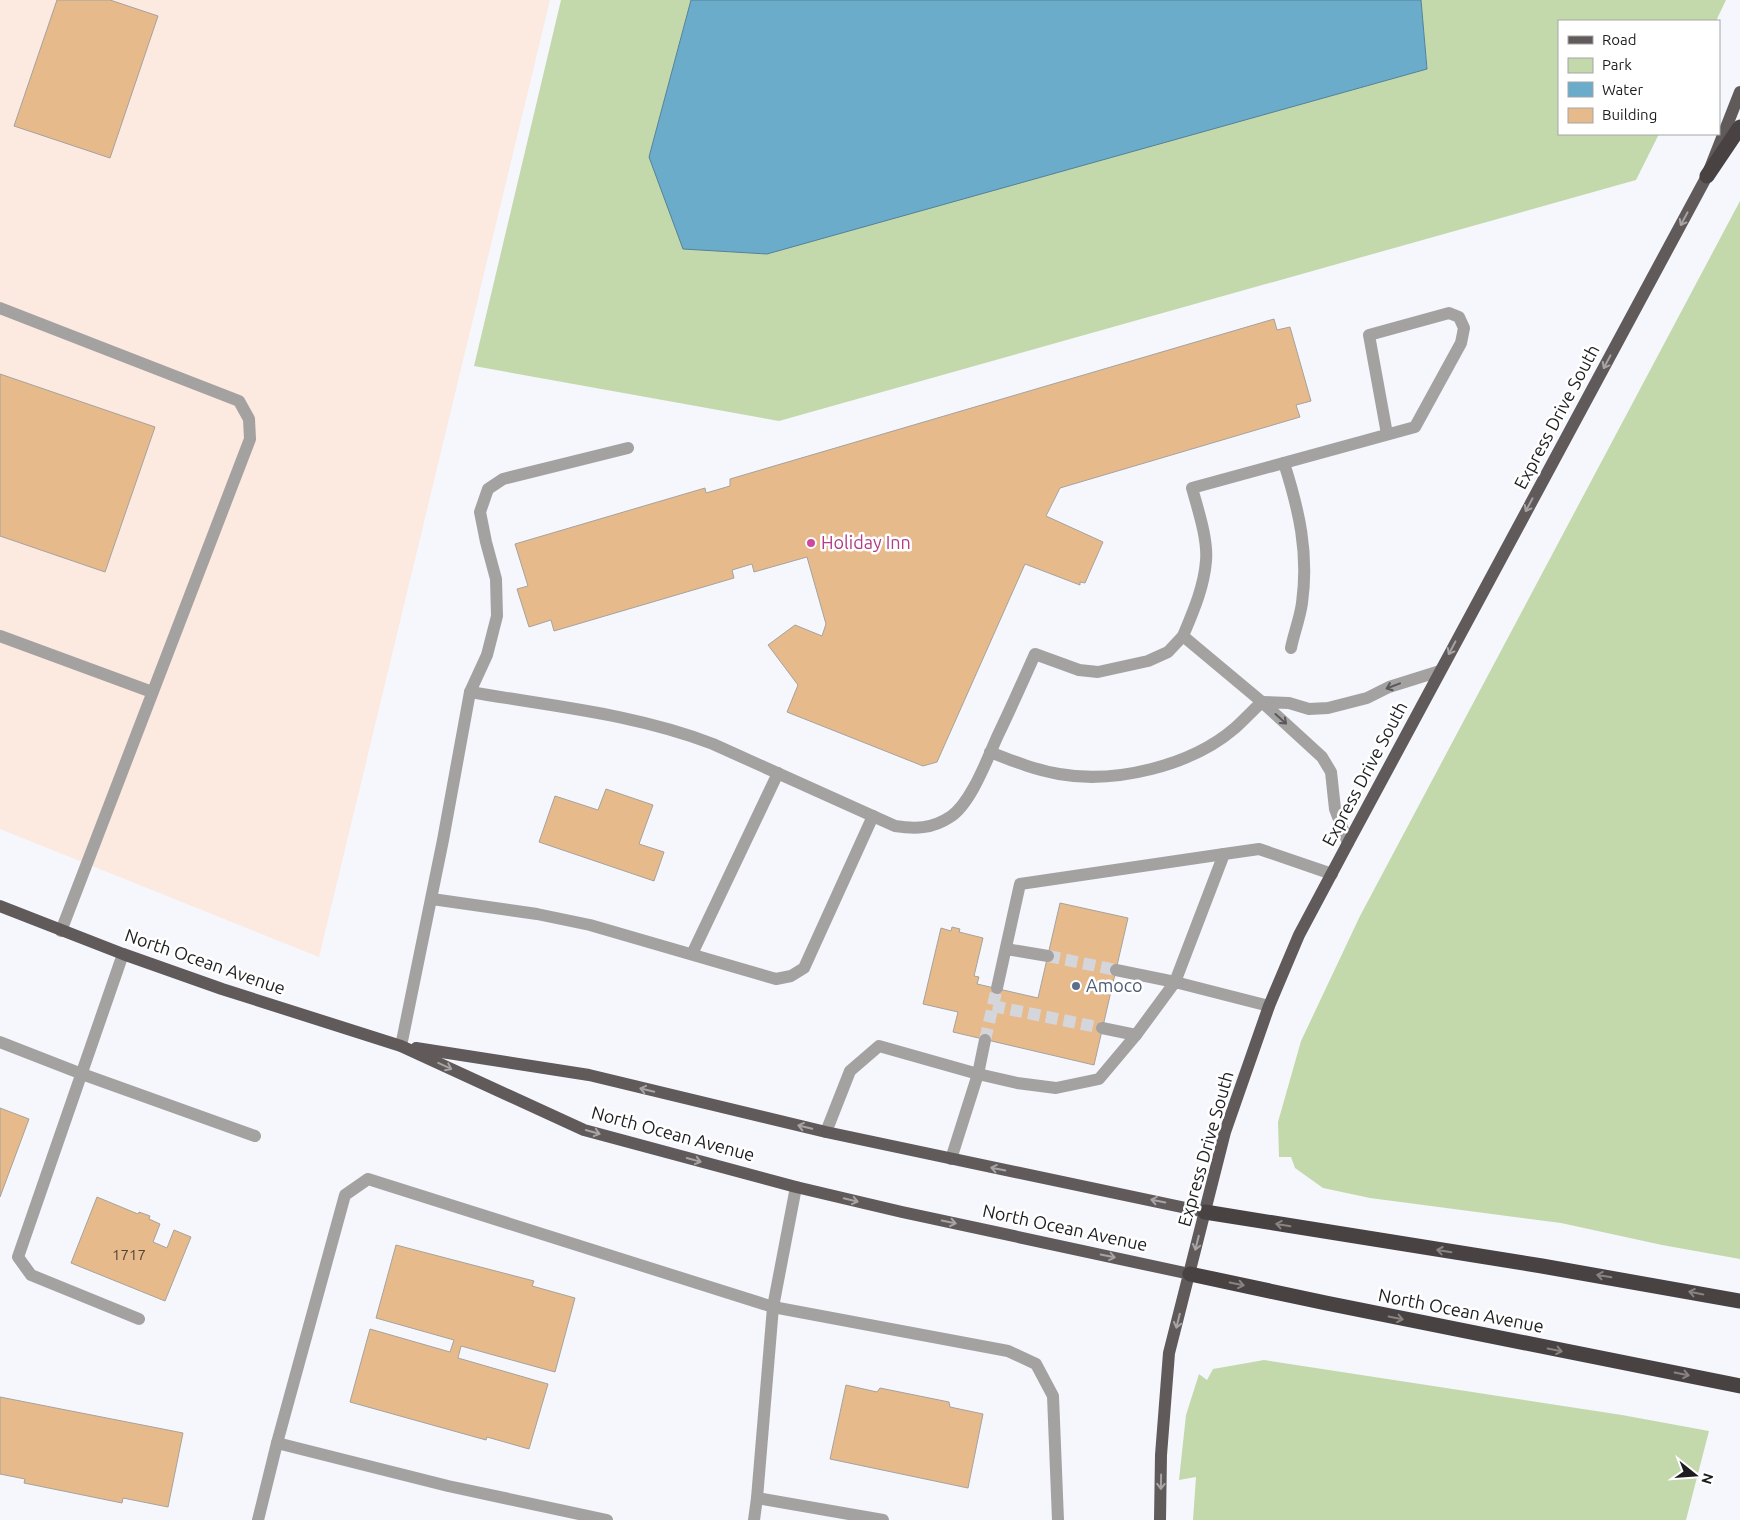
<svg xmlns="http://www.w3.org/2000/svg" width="1740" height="1520" font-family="Ubuntu,sans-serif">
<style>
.industrial{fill:#fce9e0}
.green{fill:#c3d9ac}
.water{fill:#6baccb;stroke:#548198}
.building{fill:#e6ba8b;stroke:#a6a29d}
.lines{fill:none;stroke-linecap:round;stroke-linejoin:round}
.minor-tunnel{stroke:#d5d6dc;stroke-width:12;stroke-dasharray:12 6;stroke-linecap:butt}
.minor{stroke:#a4a1a1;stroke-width:12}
.major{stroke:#605a5b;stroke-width:12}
.highway{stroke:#494242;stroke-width:15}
.oneway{stroke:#a8a4a5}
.oneway2{stroke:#5a585a}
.oneway3{stroke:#898484}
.hotel-dot{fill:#d1479c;stroke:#fff;stroke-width:2}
.service-dot{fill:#5c6f8a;stroke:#fff;stroke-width:2}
.labels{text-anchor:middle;stroke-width:5;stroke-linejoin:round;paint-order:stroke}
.number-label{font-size:15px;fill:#4f443b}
.street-label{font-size:18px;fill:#1d1d20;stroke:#fff}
.hotel-label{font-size:18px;fill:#b23c85;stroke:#fff;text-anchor:start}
.service-label{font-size:18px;fill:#4e5e75;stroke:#fff;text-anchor:start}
</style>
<rect width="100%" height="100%" fill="#f5f7fd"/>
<!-- industrial -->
<polygon class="industrial" points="0,0 550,0 319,957 0,829"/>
<!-- green -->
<g class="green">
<polygon points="561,0 691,0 649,157 1427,68 1421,0 1726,0 1716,21 1559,21 1559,134 1659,134 1636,180 779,421 474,366"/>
<polygon points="1740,201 1740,1259 1662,1245 1561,1223 1370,1198 1323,1188 1295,1168 1291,1157 1279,1157 1278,1122 1301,1041 1360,916"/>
<polygon points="1264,1360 1622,1415 1709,1431 1686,1520 1193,1520 1196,1477 1179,1480 1186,1415 1199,1374 1207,1380 1213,1369"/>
</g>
<!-- water -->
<polygon class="water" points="691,0 1421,0 1427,69 767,254 683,249 649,157"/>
<!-- building -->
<g class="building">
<polygon points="57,0 110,0 158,16 110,158 14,126"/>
<polygon points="1274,319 1277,330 1290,327 1311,401 1296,405 1300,417 1060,488 1046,516 1103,542 1085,583 1080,582 1080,585 1025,564 937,762 923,766 787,712 798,685 768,645 795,625 822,636 826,624 807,557 754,572 752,564 732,570 734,578 554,631 551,620 529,627 517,589 528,586 515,544 705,488 706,493 730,486 730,479"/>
<polygon points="0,374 155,427 105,572 0,536"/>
<polygon points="606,789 653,805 639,844 664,852 654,881 539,842 555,796 598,810"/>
<polygon points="1060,903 1128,918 1094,1065 953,1032 958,1012 923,1004 941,928 951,931 952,927 960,929 959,932 983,938 974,976 979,977 977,984 1038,998"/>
<polygon points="0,1108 29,1119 0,1197"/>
<polygon points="97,1197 138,1214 139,1212 150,1216 149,1219 160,1224 153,1242 167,1248 174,1230 191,1237 165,1301 71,1263"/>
<polygon points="396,1245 534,1281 532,1286 575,1298 555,1372 461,1346 458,1358 548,1384 529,1449 487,1437 486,1440 350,1402 370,1329 450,1352 454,1340 376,1318"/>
<polygon points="846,1385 877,1392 880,1388 949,1402 950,1407 983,1414 968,1488 830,1459"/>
<polygon points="0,1397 183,1433 168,1507 123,1498 122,1503 24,1483 25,1479 0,1474"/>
</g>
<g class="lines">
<!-- minor-tunnel -->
<g class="minor-tunnel">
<polyline points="1048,956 1116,970"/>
<polyline points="993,1006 1102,1028"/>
<polyline points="985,1040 997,988"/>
</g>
<!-- minor -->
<g class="minor">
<polyline points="0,308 239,401 249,419 250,439 61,931"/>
<path d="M1284,463C1299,510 1309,553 1302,603C1300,618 1294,633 1291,648"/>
<polyline points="0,636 152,692"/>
<path d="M1183,636C1193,612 1204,587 1206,561C1208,539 1198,510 1192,488L1415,427L1461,343L1464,328L1459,317L1449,313L1369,335L1387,434"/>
<polyline points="470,692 487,655 497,616 496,579 486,542 480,512 488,489 503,479 628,448"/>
<polyline points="1348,843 1335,809 1331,772 1322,757 1262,702 1289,703 1309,709 1328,708 1367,698 1389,687 1440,671"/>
<polyline points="432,899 537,914 590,925 776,979 791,976 804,968 873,816"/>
<polyline points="1006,949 1048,956"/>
<polyline points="123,954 18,1257 31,1275 139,1319"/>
<polyline points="692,954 778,773"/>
<polyline points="1116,970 1175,982 1224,854 1259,849 1332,874"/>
<polyline points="997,988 1020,884 1224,854"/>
<polyline points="1102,1028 1136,1035"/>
<polyline points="0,1042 82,1074 255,1136"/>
<path d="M401,1046L443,840L470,692C551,706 636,714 713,744L895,826C915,829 932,829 950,817C971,804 988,757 998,735C1011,708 1023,681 1035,654L1079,670L1098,672L1148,661L1168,652L1183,636L1262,702C1253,710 1244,720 1235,728C1191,766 1115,784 1059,774C1035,770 1013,761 990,752"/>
<polyline points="826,1132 850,1071 879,1046 978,1074 985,1040"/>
<polyline points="951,1159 978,1074 1017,1083 1056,1088 1099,1079 1136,1035 1175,982 1269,1006"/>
<polyline points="277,1443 448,1486 607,1520"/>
<polyline points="757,1498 883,1520"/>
<polyline points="258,1520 277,1443 345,1195 368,1179 773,1307 1008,1351 1036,1364 1053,1396 1058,1520"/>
<polyline points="754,1520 757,1498 773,1307 796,1187"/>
</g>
<!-- major -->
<g class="major">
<polyline points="0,906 123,954 222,989 401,1046 584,1130 796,1187 902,1212 1190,1274"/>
<polyline points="416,1048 589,1075 826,1132 1205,1212"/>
<polyline points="1160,1520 1161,1455 1169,1353 1225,1132 1269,1006 1299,935 1348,843 1707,176 1740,92"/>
</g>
<!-- highway -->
<g class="highway">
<polyline points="1707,176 1740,127"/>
<polyline points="1205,1212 1542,1266 1740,1301"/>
<polyline points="1190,1274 1326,1303 1740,1386"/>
</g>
</g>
<!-- one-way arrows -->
<defs><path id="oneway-shaft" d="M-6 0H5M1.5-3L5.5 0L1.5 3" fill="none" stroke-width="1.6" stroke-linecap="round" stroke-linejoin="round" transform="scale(1.25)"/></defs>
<g class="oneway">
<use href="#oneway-shaft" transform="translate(1684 219) rotate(118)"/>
<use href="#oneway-shaft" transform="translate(1607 362) rotate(118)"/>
<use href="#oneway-shaft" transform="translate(1529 505) rotate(118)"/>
<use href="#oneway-shaft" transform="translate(1452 648) rotate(118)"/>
<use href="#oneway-shaft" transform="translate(445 1066) rotate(25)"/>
<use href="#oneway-shaft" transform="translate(647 1090) rotate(-166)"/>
<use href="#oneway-shaft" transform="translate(805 1127) rotate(-167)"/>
<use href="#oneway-shaft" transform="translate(593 1132) rotate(16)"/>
<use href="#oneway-shaft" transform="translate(694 1160) rotate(15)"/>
<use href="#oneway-shaft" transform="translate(998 1169) rotate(-169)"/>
<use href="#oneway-shaft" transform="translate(851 1200) rotate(14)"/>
<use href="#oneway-shaft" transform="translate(1158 1201) rotate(-168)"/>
<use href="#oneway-shaft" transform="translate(949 1222) rotate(12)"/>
<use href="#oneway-shaft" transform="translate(1197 1243) rotate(104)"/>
<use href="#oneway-shaft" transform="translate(1108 1256) rotate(11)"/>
<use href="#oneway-shaft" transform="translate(1178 1321) rotate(104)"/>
<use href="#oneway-shaft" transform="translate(1161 1482) rotate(91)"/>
</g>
<g class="oneway2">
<use href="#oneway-shaft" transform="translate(1393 686) rotate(159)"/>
<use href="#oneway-shaft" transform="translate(1281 719) rotate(42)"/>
</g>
<g class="oneway3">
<use href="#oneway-shaft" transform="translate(1283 1225) rotate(-170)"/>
<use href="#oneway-shaft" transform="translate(1444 1251) rotate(-171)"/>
<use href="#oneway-shaft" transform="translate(1604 1276) rotate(-170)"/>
<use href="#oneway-shaft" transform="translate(1237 1284) rotate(12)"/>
<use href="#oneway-shaft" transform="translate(1696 1293) rotate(-169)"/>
<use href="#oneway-shaft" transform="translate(1396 1318) rotate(11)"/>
<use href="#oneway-shaft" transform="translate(1555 1350) rotate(11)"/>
<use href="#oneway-shaft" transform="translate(1682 1374) rotate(11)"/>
</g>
<!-- markers -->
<circle class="hotel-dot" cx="811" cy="543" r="5"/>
<circle class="service-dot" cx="1076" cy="986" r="5"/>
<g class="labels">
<!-- number labels -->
<g class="number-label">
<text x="129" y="1260">1717</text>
</g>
<!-- street labels -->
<g class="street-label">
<text transform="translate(1557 417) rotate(-62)" y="6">Express Drive South</text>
<text transform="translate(1365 774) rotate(-62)" y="6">Express Drive South</text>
<text transform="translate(205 962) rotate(19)" y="6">North Ocean Avenue</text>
<text transform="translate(673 1134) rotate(15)" y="6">North Ocean Avenue</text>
<text transform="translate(1206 1149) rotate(-74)" y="6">Express Drive South</text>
<text transform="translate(1065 1228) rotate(12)" y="6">North Ocean Avenue</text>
<text transform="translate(1461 1311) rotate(11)" y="6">North Ocean Avenue</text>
</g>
<!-- hotel labels -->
<g class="hotel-label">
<text x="821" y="549">Holiday Inn</text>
</g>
<!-- service labels -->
<g class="service-label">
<text x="1086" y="992">Amoco</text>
</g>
</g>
<!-- legend -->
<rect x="1558" y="20" width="162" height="115" fill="#ffffff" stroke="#a5a5a6"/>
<rect x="1568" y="36" width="25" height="8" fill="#605a5b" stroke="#a5a5a6"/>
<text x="1602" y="45" font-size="15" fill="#1d1d20">Road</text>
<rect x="1568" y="58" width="25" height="15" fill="#c3d9ac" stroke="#a5a5a6"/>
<text x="1602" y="70" font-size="15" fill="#1d1d20">Park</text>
<rect x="1568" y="82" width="25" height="15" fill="#6baccb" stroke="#a5a5a6"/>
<text x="1602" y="95" font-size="15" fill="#1d1d20">Water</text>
<rect x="1568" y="108" width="25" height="15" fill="#e6ba8b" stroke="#a5a5a6"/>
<text x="1602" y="120" font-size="15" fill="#1d1d20">Building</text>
<!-- north arrow -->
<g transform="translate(1695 1475) rotate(107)" stroke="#ffffff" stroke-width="4" paint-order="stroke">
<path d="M0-4L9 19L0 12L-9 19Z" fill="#1d1d20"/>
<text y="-8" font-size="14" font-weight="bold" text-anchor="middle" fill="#1d1d20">N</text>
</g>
</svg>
